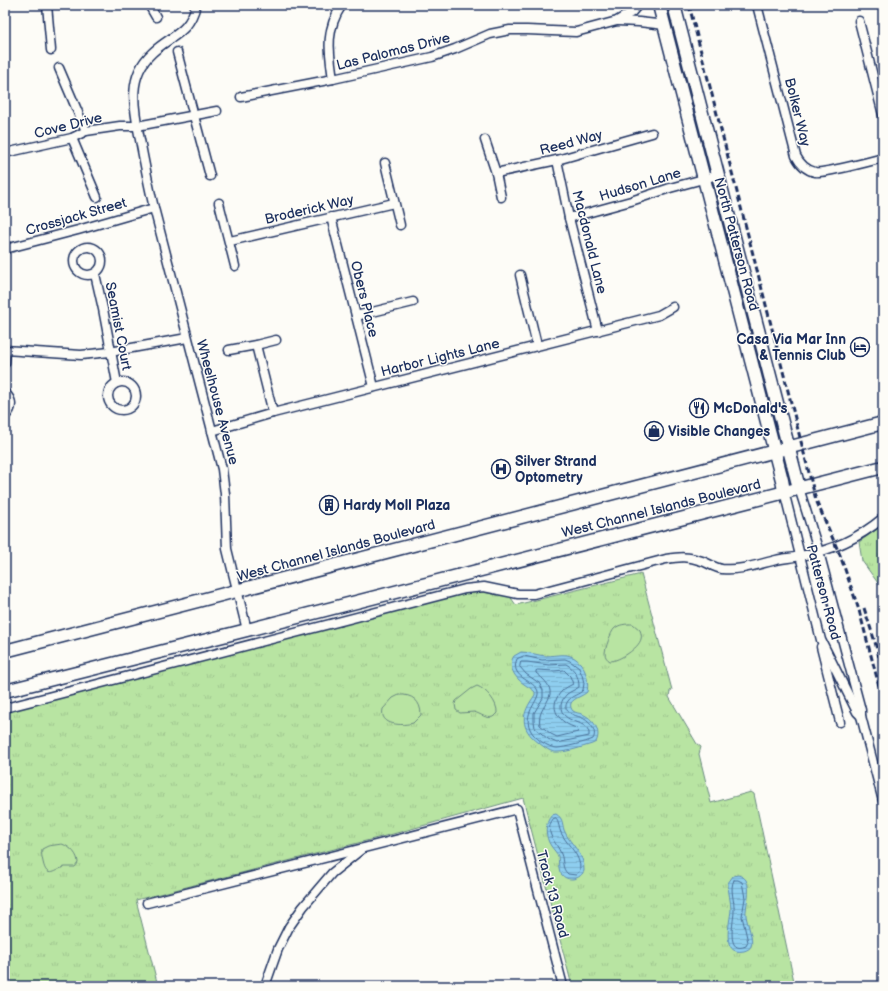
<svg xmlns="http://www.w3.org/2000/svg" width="888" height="991" font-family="'Balsamiq Sans',sans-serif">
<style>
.grass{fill:url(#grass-tufts);stroke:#6a8a80}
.park{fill:#b8e4a2;stroke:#6a8a80}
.water{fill:url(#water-rules);stroke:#608eb5}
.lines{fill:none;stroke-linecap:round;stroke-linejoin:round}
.shore{stroke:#496f98;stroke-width:1}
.street-casing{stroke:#1b2f5e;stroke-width:11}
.secondary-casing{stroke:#1b2f5e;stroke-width:15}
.street{stroke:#fdfcf7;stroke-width:8}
.secondary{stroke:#fdfcf7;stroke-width:12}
.rail{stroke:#1b2f5e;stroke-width:3;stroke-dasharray:6 3;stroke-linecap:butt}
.labels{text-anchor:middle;stroke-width:3;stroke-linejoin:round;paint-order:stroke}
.street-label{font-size:14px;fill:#1b2f5e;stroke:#fdfcf7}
.poi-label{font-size:14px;font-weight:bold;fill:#1b2f5e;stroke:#fdfcf7;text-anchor:start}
</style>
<defs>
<pattern id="grass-tufts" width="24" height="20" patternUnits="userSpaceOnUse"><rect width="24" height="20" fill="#b8e4a2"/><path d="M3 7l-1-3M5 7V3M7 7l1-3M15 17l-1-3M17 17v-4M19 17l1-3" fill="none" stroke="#9ec48e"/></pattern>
<pattern id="water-rules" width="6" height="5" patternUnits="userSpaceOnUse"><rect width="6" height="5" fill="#8eceef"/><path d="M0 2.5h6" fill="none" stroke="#7ab1cf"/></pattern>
</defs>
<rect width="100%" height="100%" fill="#fdfcf7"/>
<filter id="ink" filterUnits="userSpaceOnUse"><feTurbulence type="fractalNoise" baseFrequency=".025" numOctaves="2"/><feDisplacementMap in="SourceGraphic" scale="8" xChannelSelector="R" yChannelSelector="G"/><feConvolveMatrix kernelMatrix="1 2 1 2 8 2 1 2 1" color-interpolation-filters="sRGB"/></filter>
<g filter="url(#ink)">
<!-- grass -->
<g class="grass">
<polygon points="883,525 883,590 862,561 859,542"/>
<polygon points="641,574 672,690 670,691 669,697 697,744 701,747 699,754 711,803 751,792 754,794 795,986 572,986 523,798 393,834 136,900 158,986 5,986 5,712 466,593 481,592 509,595 516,605"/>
</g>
<!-- park -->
<g class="park">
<path d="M633,624L640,630C641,633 642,636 641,639C639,648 619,661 610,661C607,659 605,657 605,653C605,649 611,632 614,629C619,624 626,624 633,624Z"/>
<path d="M477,686C486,689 498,703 497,713L493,717C486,719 481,714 474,712C469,712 465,713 460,713L456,710L455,704L456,701L471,689Z"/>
<path d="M399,695C412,694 421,701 421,715L413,723C403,726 379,726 383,709L393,698Z"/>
<path d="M62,844C71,847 78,855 78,863L75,867C72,867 68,867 65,867C55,869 47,881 43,862C42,857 41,854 42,849L48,846Z"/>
</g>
<!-- water -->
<g class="water">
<path d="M521,652C529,652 537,655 545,656C552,656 560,654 567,655C583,658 590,678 587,692C583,696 574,698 571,703C570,706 571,709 573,711C576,713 579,713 582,714C593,718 602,731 596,742L592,744C582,747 568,752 558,752C551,753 544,747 539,743C519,728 521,714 535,695V692C531,688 528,687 524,684C515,678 507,666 514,656Z"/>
<path d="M556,814C563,818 562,823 564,830C570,845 585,853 584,871C579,881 565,882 560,872C558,866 559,862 558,856C557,853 553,849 551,846C545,837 544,823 552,815Z"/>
<path d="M738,875C741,876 744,877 746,880C752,892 745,904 746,916C747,923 754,940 751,946C750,949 747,950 744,951C720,956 730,922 731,910C731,901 728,892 728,883L733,876Z"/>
</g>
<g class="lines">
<!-- shore -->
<g class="shore">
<path d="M524,656L542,660L565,659L570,661L579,668L582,675L584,683L583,690C579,695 572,695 568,701C561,711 573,715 580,717C589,720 598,731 593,739C587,742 563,748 557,748C548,748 533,737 530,729C522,711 543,699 537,689C532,680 509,677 517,659Z"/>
<path d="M521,662H527L549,665L566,664C575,669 579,677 579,687C575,690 571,691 567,694C564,697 562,700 561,705C560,726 591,718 589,736L557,743L548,739L535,728L534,721V713L543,698V690L539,683L526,674L520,667Z"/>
<path d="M538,670L554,671L564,670L570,676L573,684C569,686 565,688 562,691C546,707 560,724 577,728L578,732L557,737L551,734L540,725C535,703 568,697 536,673V671Z"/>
<path d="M556,818C559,823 559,828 561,833C568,846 581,855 580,870L576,875L568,874C561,868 564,861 561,854C557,842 543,833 553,819Z"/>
<path d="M734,880H738L742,882L745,898L742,916L748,942L746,946C725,955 734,921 734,911C735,901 729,889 734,880Z"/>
</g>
<defs>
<g id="street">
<polyline points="47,5 51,50"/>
<polyline points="149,5 156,17"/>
<path d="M196,5C189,34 171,35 152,53C125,78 135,113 141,145C145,166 149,187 154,208L222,469L225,494L227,549L247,630"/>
<path d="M757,5L796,156C800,164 806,170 815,172C822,174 872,161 883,158"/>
<polyline points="618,21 639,22 665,25"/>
<polyline points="859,21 883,115"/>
<polyline points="177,52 210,176"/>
<polyline points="59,68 86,131"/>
<path d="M333,79C329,51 325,30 342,5"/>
<polyline points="241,97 333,79 432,57 455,49 490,34 510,30 527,30 576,32 617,21 632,12 638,5"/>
<polyline points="72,138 97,197"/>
<polyline points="485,140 496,173 501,197"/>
<polyline points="5,153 72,138 86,131 120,126 137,126 217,111"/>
<polyline points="557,160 569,218 598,331"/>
<polyline points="385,163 400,225"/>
<polyline points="496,173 557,160 652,133"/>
<polyline points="219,203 235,266"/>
<polyline points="331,217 374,387"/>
<polyline points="569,218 631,201 670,188 718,175"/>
<polyline points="230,241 394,203"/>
<circle cx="88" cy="261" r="14"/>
<polyline points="5,249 78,230 154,208"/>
<polyline points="95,274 103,309 117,383"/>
<polyline points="520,275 537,345"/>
<polyline points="356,316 413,302"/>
<polyline points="256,345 273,413"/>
<polyline points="5,350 81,355 110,352 187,338"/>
<polyline points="229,350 256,345 276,340"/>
<polyline points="5,363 6,350"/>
<circle cx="122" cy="396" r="14"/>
<path d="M5,393C13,400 13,409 5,416"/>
<polyline points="212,431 273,413 659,315 673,307"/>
<polyline points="799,488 819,552 861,710 861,716 883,801"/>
<polyline points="784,491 821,640 857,712 861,716"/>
<polyline points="821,647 840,722"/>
<path d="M5,708L465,589L484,587L518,594H534L666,559C679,557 688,556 702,561C708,563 715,568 722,569C740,571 759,564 776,560C784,558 792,558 800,556C831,551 859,538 883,518"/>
<polyline points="147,903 517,809 563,986"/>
<polyline points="265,986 278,949 289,927 303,907 332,873 362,849"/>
</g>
<g id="secondary">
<polyline points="659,5 782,480 784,491"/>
<polyline points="674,5 799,488"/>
<polyline points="5,651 883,423"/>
<polyline points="5,691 247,630 883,467"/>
</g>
</defs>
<!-- street casing -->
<use href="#street" class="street-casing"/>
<!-- secondary casing -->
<use href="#secondary" class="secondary-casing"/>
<!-- street -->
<use href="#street" class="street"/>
<!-- secondary -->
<use href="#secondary" class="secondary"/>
<!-- rail -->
<g class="rail">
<polyline points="689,5 816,500 840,555 859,610 883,701"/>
<polyline points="864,608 875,642 883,672"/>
</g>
</g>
</g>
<!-- icons -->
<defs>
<symbol id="hotel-ring" viewBox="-11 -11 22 22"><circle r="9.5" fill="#fdfcf7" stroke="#1b2f5e" stroke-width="1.5"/><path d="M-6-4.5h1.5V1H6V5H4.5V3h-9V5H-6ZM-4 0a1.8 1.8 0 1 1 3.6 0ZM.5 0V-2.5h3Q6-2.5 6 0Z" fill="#1b2f5e"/></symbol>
<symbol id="restaurant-ring" viewBox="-11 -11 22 22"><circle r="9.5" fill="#fdfcf7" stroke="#1b2f5e" stroke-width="1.5"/><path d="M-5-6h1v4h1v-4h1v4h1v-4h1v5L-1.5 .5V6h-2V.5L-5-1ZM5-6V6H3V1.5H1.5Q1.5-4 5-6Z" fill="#1b2f5e"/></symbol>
<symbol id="shop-ring" viewBox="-11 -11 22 22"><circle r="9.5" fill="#fdfcf7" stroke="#1b2f5e" stroke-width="1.5"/><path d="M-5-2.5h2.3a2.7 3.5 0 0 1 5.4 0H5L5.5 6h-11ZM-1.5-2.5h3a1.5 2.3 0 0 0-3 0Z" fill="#1b2f5e"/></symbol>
<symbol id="hospital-ring" viewBox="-11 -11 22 22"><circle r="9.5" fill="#fdfcf7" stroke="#1b2f5e" stroke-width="1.5"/><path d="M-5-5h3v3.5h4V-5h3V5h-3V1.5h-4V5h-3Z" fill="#1b2f5e"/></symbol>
<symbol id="building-ring" viewBox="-11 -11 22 22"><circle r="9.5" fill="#fdfcf7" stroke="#1b2f5e" stroke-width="1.5"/><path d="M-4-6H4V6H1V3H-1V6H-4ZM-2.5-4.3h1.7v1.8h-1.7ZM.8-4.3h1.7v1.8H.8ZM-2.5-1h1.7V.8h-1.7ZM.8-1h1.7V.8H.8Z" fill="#1b2f5e"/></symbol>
</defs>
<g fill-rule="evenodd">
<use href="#hotel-ring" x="849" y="336" width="22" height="22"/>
<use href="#restaurant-ring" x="688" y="397" width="22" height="22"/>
<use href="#shop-ring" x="643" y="420" width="22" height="22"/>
<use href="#hospital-ring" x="490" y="458" width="22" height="22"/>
<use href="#building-ring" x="318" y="494" width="22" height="22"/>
</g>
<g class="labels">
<!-- street labels -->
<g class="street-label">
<text transform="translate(393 51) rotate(-14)" y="5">Las Palomas Drive</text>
<text transform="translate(798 112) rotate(76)" y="5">Bolker Way</text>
<text transform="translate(68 125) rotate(-14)" y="5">Cove Drive</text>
<text transform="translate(571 142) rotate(-15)" y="5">Reed Way</text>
<text transform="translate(640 184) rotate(-17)" y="5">Hudson Lane</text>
<text transform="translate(309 209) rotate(-13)" y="5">Broderick Way</text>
<text transform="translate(76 216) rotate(-16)" y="5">Crossjack Street</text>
<text transform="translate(590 242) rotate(76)" y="5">Macdonald Lane</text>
<text transform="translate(737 244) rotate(75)" y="5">North Patterson Road</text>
<text transform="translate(365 299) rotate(76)" y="5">Obers Place</text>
<text transform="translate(119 326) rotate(79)" y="5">Seamist Court</text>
<text transform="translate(440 357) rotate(-14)" y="5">Harbor Lights Lane</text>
<text transform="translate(218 402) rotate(75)" y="5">Wheelhouse Avenue</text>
<text transform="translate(661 508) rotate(-14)" y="5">West Channel Islands Boulevard</text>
<text transform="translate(336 550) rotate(-15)" y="5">West Channel Islands Boulevard</text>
<text transform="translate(824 592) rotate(75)" y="5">Patterson Road</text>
<text transform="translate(553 894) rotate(75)" y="5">Track 13 Road</text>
</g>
<!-- poi labels -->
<g class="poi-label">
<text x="846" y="344" text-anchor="end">Casa Via Mar Inn<tspan x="846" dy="16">&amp; Tennis Club</tspan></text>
<text x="713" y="413">McDonald's</text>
<text x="668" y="436">Visible Changes</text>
<text x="515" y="466">Silver Strand<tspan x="515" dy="16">Optometry</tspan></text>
<text x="343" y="510">Hardy Moll Plaza</text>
</g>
</g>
<!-- margin -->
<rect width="888" height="991" fill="none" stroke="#fdfcf7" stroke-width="20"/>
<rect x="10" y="10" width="868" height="971" fill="none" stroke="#1b2f5e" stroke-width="1.5" filter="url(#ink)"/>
</svg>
